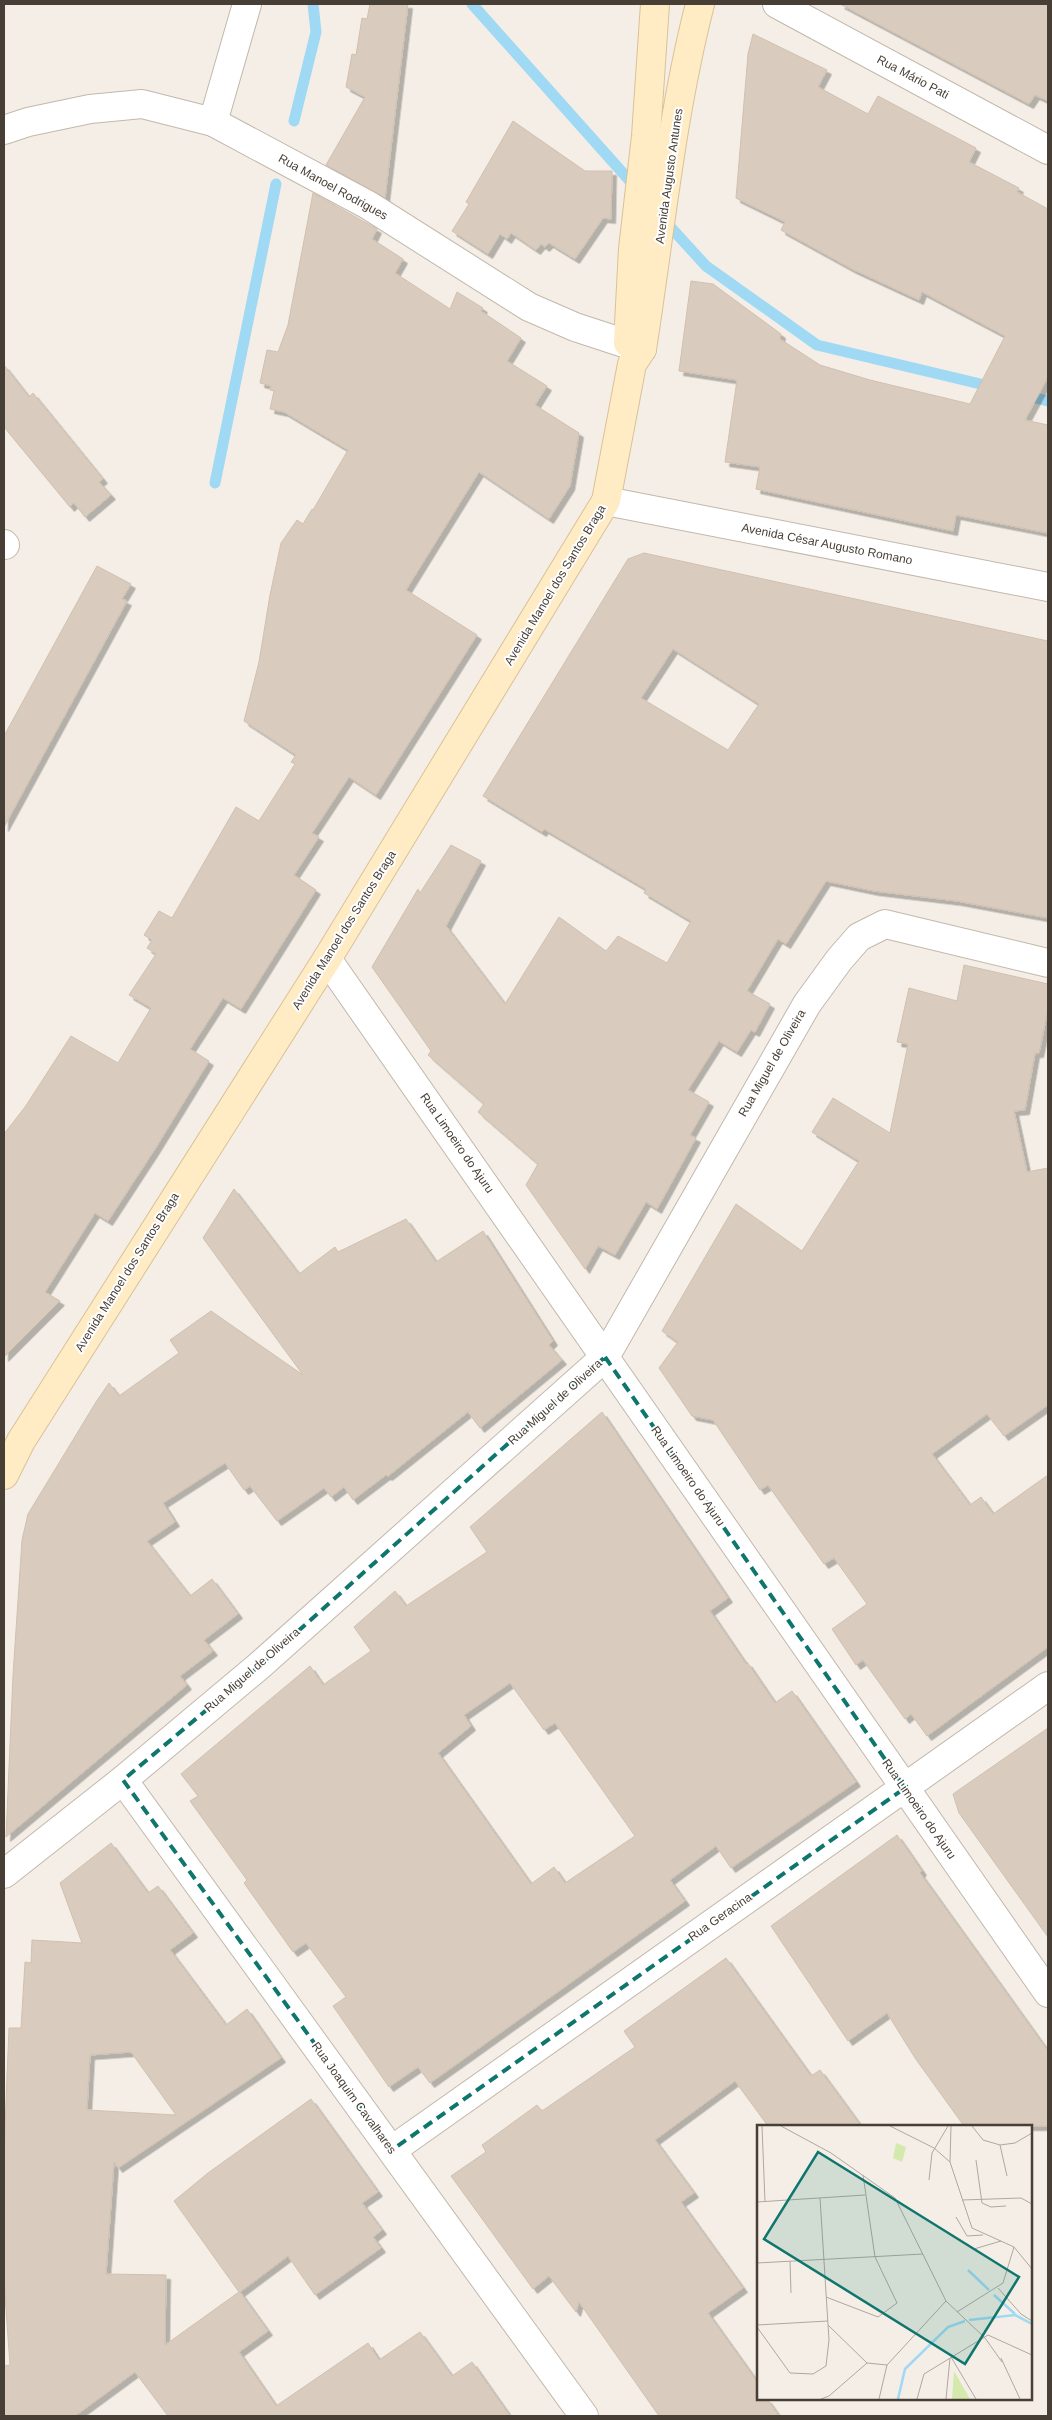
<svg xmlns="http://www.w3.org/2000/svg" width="1052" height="2420" font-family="Helvetica,sans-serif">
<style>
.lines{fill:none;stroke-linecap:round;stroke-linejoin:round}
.stream{stroke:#9fd9f4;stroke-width:11}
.building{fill:#d9ccbe;stroke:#d1c0ae;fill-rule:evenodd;filter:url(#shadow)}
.street-casing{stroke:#c3b8ab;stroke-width:30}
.secondary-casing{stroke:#dac295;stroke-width:30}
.street{stroke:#fff;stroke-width:28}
.secondary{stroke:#ffecc5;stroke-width:28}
.marked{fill:none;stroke:#0f766e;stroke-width:4;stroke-dasharray:10 6;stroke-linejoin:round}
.labels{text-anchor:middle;stroke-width:4;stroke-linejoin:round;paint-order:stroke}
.street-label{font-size:12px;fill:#473e35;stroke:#fff}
.inset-river{fill:none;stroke:#9fd9f4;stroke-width:2.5}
.inset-road{fill:none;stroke:#afa89f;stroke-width:1}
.view{fill:#0f766e;fill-opacity:0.15;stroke:#0f766e;stroke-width:2.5}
.inset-edge{fill:none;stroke:#473e35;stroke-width:2.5}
</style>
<defs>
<filter id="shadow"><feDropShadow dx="4.5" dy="4.5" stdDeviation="0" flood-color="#0004"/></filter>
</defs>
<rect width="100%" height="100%" fill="#f4eee6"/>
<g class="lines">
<!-- stream -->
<g class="stream">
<polyline points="472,4 638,190"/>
<polyline points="294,121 316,32 313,4"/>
<polyline points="663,219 706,266 817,345 993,387"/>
<polyline points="1023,395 1048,401"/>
<polyline points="215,483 276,184"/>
</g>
</g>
<!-- building -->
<g class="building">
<polygon points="370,4 408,4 385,198 326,165 365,97 346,87 352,54 356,55 362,18 367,19"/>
<polygon points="840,4 1048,4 1048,101 1035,95 1029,104"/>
<polygon points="753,34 827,70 818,87 868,114 878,96 976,148 969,162 1019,188 1017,192 1048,209 1048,377 1025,420 1048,425 1048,533 956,515 953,531 756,489 760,467 725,462 737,380 679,371 691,281 713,284 781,334 780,339 820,365 870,380 970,404 1005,336 922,292 919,300 852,269 781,230 785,222 736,198 748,54"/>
<polygon points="513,121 585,171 612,171 611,219 603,218 575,259 549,243 545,247 541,244 536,250 511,233 507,239 500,234 488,254 452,231 469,204 466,202"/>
<polygon points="313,193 377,229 372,239 403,259 395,273 450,309 457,292 483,308 481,311 521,338 507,361 547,386 535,405 579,433 570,486 549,519 479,472 406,590 477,635 376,795 349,777 312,833 319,837 294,875 316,890 241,1009 223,998 190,1049 209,1061 155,1149 108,1221 95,1213 45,1292 60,1301 4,1357 4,1134 25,1107 71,1036 118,1063 151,1008 129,995 156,954 147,948 152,940 144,935 159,911 172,918 236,807 259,821 295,764 291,762 296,755 244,721 259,662 270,595 281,543 297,520 303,524 312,509 313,510 348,450 284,412 270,409 274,391 270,390 271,386 260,383 267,350 278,352 288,325"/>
<polygon points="4,365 29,397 33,393 103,479 99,482 111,495 85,517 74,503 70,507 4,427"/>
<path d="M644,553L1048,641V918L957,901L874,891L826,881L786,944L778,939L747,991L770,1004L755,1032L751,1030L737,1052L719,1041L688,1090L709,1102L690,1135L696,1138L657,1209L646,1202L615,1255L598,1246L585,1269L526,1185L538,1164L478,1112L484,1104L428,1055L431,1051L372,967L418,889L420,893L451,845L481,861L446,926L505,1004L559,917L606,951L618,936L667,963L691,921L644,893L646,889L544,829L542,832L483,796L628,559ZM673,649L759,704L728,750L641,698Z"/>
<polygon points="97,566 131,584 122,599 127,601 4,827 4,736"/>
<polygon points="964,965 1048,984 1048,1009 1039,1053 1035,1053 1025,1110 1014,1111 1027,1172 1048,1168 1048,1405 1004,1436 987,1414 932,1454 970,1505 981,1497 993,1514 1048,1475 1048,1647 927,1736 911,1714 905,1719 863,1660 856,1665 832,1629 867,1604 834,1558 824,1564 768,1485 760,1490 713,1420 692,1416 659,1368 678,1342 662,1331 736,1204 802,1251 859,1161 812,1132 833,1098 890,1133 908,1044 897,1042 909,988 957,1001"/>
<polygon points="234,1189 299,1274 335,1247 338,1252 406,1219 436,1262 483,1231 553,1341 549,1345 562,1360 480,1428 468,1412 388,1476 386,1475 353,1500 344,1487 331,1497 324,1488 277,1521 250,1486 244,1490 225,1463 163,1503 175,1522 147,1541 190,1596 212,1579 238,1614 204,1640 213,1651 180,1676 187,1685 6,1837 13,1675 22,1540 28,1514 96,1402 109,1383 119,1396 179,1353 170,1340 211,1311 303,1375 203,1238"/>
<path d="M602,1412L728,1598L710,1611L746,1664L747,1662L775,1703L792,1691L856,1782L731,1868L716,1846L670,1880L685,1901L430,2083L418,2067L389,2087L333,2006L346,1997L306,1943L293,1952L244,1883L247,1880L190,1801L198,1796L181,1774L310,1666L323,1685L371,1651L354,1627L395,1591L406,1606L487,1552L470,1527ZM510,1683L544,1730L555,1723L635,1836L565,1883L554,1867L531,1884L438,1753L471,1726L464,1715Z"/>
<polygon points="1048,1728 1048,1937 959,1813 953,1794"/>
<polygon points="897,1835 922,1871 920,1873 1048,2051 1048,2126 964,2126 915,2058 887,2013 848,2041 771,1926"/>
<path d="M111,1843L148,1893L158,1886L193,1933L170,1950L226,2025L247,2009L281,2058L118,2168L114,2162L106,2274L166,2275L165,2345L239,2292L174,2201L208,2173L311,2099L378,2192L362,2203L382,2230L373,2237L381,2248L315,2295L288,2256L240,2292L268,2331L239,2352L276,2406L368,2343L379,2360L420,2332L452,2376L472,2362L510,2416H168L135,2372L75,2416H4V2366L10,2365L4,2281V2151L9,2028H21L25,1962L31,1963L32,1940L82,1943L60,1883ZM131,2052L176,2115L87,2110L90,2055Z"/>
<polygon points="726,1958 811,2076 820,2070 861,2126 768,2126 735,2081 655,2140 694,2193 681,2202 743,2288 708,2313 758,2383 758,2399 767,2399 779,2416 659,2416 579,2302 576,2312 549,2276 533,2289 451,2176 486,2152 482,2145 537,2105 542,2111 635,2047 624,2031"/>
</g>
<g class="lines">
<defs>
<g id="street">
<polyline points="777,4 1048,150"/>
<polyline points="213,122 247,4"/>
<polyline points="4,130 28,122 90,109 142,104 213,122 368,205 529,307 575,327 642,349"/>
<polyline points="606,501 1048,587"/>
<polyline points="4,544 5,545"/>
<polyline points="327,959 1048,1993"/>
<polyline points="123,1780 584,2416"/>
<polyline points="4,1874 123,1780 259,1666 605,1357 807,1004 839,960 859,937 885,924 1048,963"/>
<polyline points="392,2150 1048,1686"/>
</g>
<g id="secondary">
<polyline points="628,343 633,249 646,136 655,4"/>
<path d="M4,1475L21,1441L327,959L606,501L632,364L642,349C660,234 671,117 700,4"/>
</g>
</defs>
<!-- street casing -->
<use href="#street" class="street-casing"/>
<!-- secondary casing -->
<use href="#secondary" class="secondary-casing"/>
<!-- street -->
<use href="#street" class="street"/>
<!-- secondary -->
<use href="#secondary" class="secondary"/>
</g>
<!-- marked area -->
<path class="marked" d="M605,1357L905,1788L392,2150L123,1780L259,1666Z"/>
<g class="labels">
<!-- street labels -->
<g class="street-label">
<text transform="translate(913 77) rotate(28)" y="4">Rua Mário Pati</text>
<text transform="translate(669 176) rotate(-82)" y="4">Avenida Augusto Antunes</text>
<text transform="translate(333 187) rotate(29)" y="4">Rua Manoel Rodrigues</text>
<text transform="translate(827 544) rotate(11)" y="4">Avenida César Augusto Romano</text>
<text transform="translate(555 585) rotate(-59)" y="4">Avenida Manoel dos Santos Braga</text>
<text transform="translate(344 930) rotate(-58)" y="4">Avenida Manoel dos Santos Braga</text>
<text transform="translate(772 1063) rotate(-60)" y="4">Rua Miguel de Oliveira</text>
<text transform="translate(457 1143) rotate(55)" y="4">Rua Limoeiro do Ajuru</text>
<text transform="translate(127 1272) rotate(-58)" y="4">Avenida Manoel dos Santos Braga</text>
<text transform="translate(555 1402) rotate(-42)" y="4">Rua Miguel de Oliveira</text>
<text transform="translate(688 1476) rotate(55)" y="4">Rua Limoeiro do Ajuru</text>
<text transform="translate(252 1670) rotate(-41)" y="4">Rua Miguel de Oliveira</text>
<text transform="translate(919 1809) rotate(55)" y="4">Rua Limoeiro do Ajuru</text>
<text transform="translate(720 1917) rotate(-35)" y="4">Rua Geracina</text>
<text transform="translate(354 2098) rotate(54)" y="4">Rua Joaquim Cavalhares</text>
</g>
</g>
<!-- overview -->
<g transform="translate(757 2125)">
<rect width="275" height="275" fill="#f4eee6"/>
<path d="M139,18L149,22L145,37L136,33ZM197,246L213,274H195Z" fill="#d4eaac"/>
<path class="inset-river" d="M211,145L232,165M237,170L258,189M212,195L258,190L275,199M141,274L148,244L191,202L208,196"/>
<path class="inset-road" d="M5,1L8,77M24,1L74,28L138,73L189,176L228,213L245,237M133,1L177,23L193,37L215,103L257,122L275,144M215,1L226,15L243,20L258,18L275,8M243,20L250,51M219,35L225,78L234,82L249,81M193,37L194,1M172,55L175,28L191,1M205,75L264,73L275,79M0,77L108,70M199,92L210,111L226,110M217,124L244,116M33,136L34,168M0,138L166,129M241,163L264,189L275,196M69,172L121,192L140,178L118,132L106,50M200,187L246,158L257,122M0,200L71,196M71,200L110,238M0,202L33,248L56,249L69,241L72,215L63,73M194,232L219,274M244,233L263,274M64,274L72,271L110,238L130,240L189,176M122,274L130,240M160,274L167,249L231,210L275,230M189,274L193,233"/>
<path class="view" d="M61,27L262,152L208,239L7,114Z"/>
<rect width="275" height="275" class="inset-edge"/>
</g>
<!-- border -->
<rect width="1052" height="2420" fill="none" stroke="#473e35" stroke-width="10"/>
</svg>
